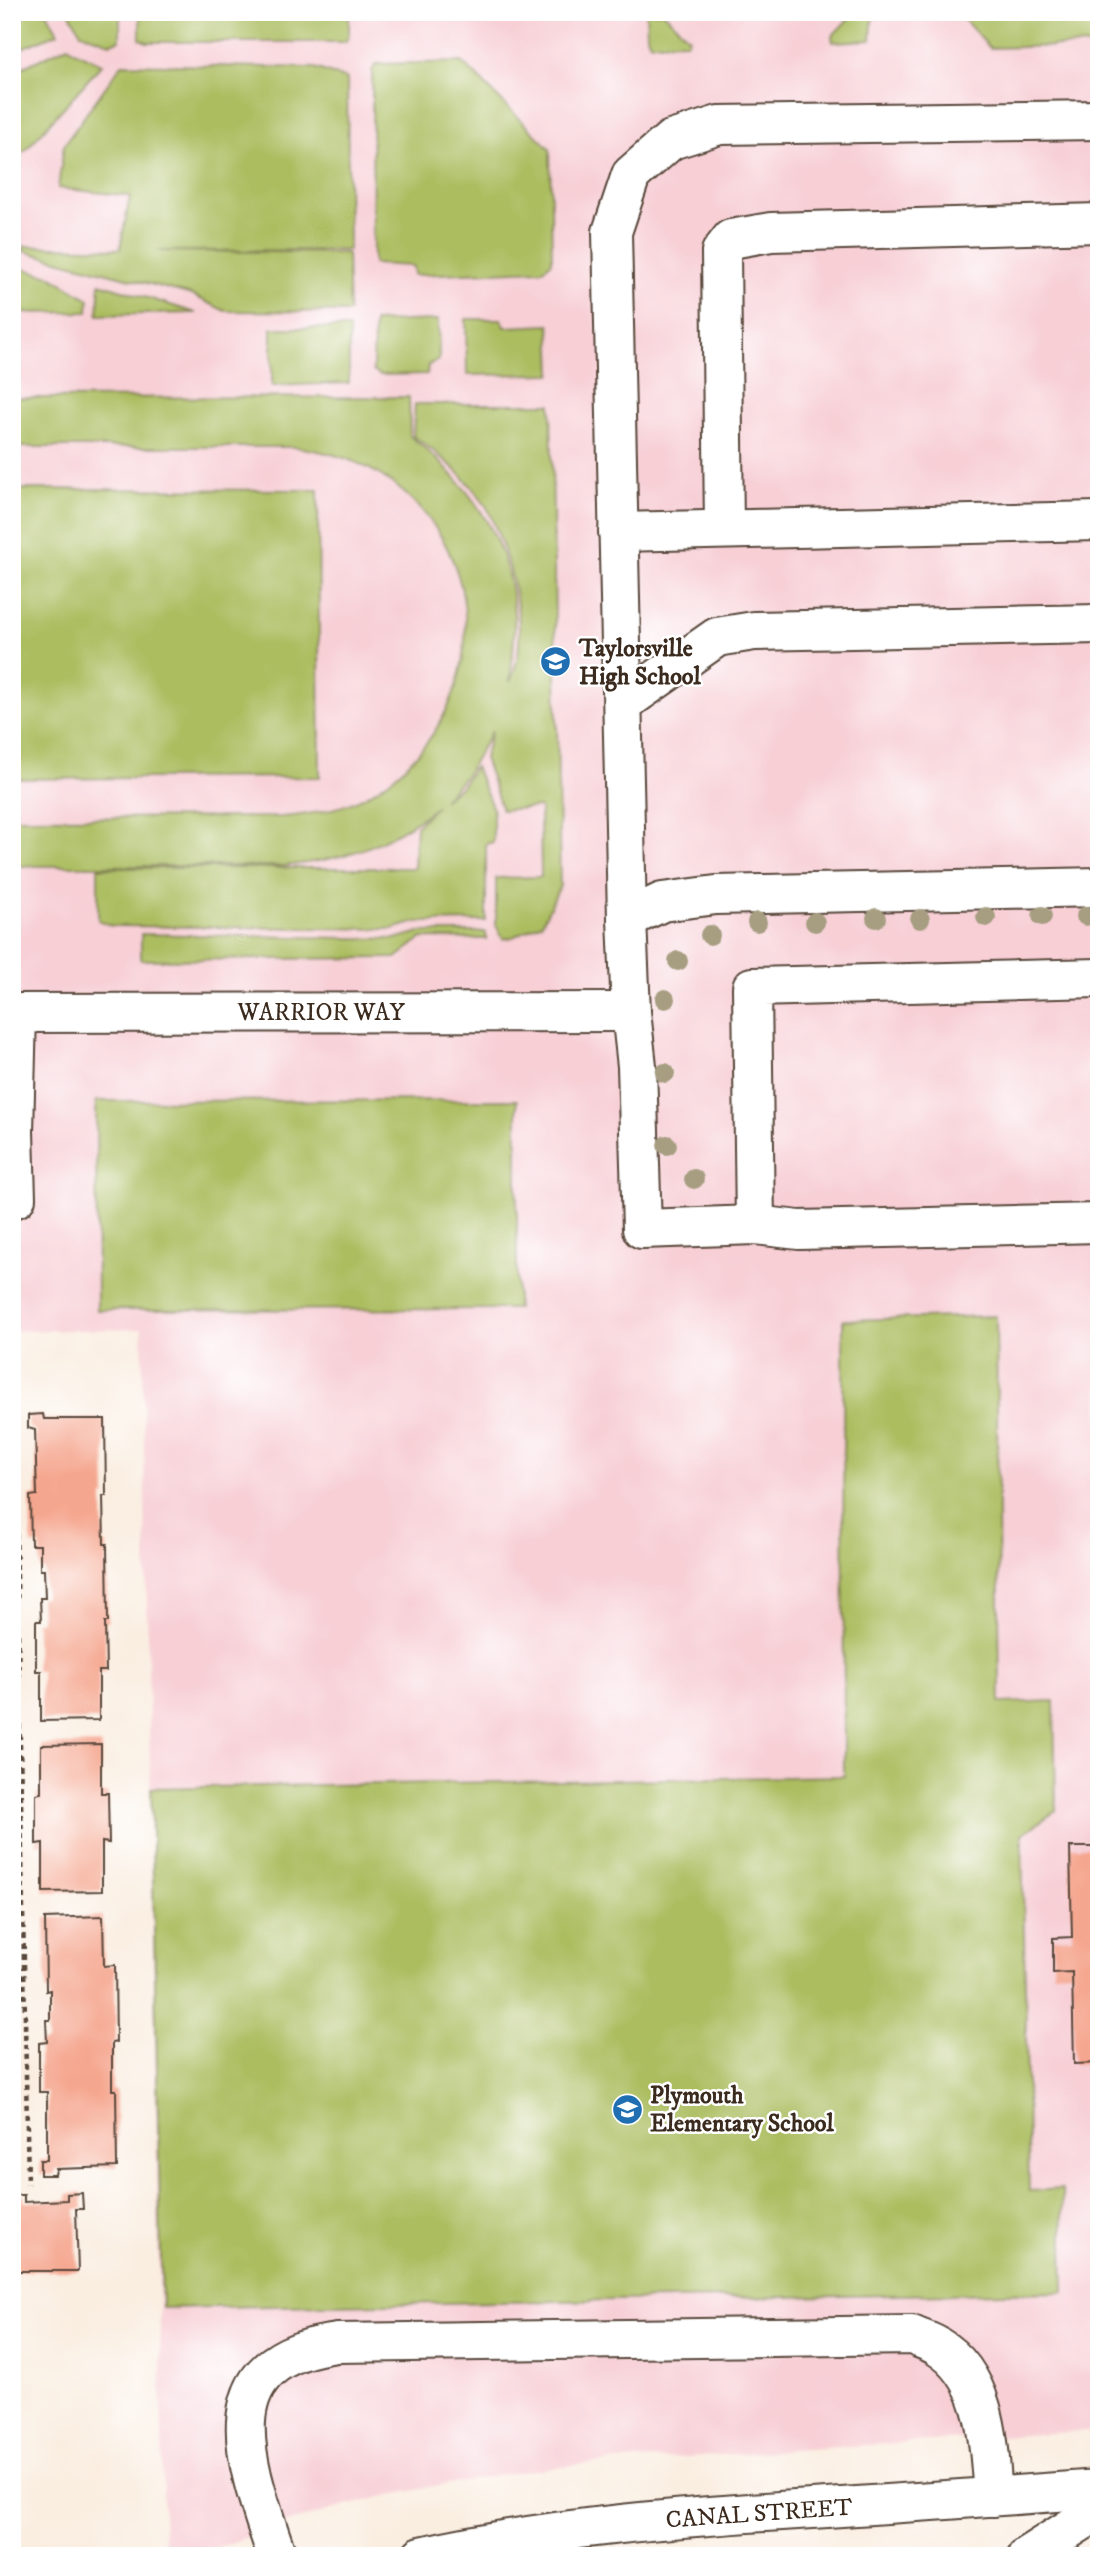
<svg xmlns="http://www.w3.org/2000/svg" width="1111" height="2568" font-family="'IM FELL DW Pica',serif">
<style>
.built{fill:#f7cfd5}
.green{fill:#acbd60;stroke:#74743f;stroke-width:2}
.building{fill:#f5a68e}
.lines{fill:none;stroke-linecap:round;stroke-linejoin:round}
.minor-casing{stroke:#58473b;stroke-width:42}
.path{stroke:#58473b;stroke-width:4.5;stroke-dasharray:5 5;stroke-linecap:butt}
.minor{stroke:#fff;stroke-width:38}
.tree{fill:#a79e82}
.labels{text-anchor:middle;stroke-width:5;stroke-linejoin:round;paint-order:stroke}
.poi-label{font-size:24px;font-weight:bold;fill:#3b2a1e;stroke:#fff;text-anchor:start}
.street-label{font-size:24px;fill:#3b2a1e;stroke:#fff}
</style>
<rect width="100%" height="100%" fill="#fff"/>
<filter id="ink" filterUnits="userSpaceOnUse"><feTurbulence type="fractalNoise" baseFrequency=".0143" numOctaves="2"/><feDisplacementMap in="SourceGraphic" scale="14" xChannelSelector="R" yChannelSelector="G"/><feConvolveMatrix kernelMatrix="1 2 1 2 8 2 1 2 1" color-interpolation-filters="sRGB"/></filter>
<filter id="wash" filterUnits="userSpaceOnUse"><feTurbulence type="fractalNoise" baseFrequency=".00686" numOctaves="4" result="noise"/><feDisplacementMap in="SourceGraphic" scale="28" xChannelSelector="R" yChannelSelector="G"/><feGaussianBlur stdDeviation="1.57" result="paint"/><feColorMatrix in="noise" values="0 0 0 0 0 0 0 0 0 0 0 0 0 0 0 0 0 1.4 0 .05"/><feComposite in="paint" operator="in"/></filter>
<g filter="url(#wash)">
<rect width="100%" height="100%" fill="#faeee1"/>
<!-- built -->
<polygon class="built" points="12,12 1099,12 1099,2430 580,2464 496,2475 390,2495 342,2507 287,2523 193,2556 164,2556 142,1329 12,1331"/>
<!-- green -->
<g class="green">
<polygon points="12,12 47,12 58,33 12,52"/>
<polygon points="69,12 120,12 120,40 110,43 81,33"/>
<polygon points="140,12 349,12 349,36 345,42 147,42 140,39"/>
<polygon points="646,12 663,12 689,38 687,42 650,43 647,36"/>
<polygon points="855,12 873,12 871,40 833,42 832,36"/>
<polygon points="957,12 1099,12 1099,45 990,48"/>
<polygon points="68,46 74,51 102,64 25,151 12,157 15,71"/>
<polygon points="462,62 550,149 552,262 542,270 414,275 413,266 373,264 372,71 376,64"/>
<polygon points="122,64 315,68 347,79 349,250 158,251 347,253 349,312 225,311 192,295 23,251 24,246 120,249 130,196 58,188 64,145"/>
<polygon points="18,267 50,276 89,299 88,312 15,313"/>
<polygon points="100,283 196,313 98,315"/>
<polygon points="466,319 501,319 505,327 550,325 552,374 467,375"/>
<polygon points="438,320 439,360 428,365 427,374 380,375 373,371 374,322"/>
<polygon points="272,328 349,328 349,383 272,386"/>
<path d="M409,397L410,436C467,481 509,536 514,612C516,636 512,659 510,682C530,638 514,574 497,531C493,523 491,513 486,506C466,476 442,456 413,436L415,404H551L560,886L542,923L513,937L503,939L496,925V878L541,877L540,807L502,810L484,758L492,731L466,775L443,800L460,787L475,767L493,809V842L486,844V921L417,922L392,929L112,926L98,920V868H414L416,826L437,806C387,845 346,860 282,866H12V818L282,817C312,814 343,810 369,794C489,723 502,551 380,475C354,458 325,451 295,447H12V398Z"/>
<polygon points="12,489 318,490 320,777 12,779"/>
<polygon points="420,932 485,932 487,939 422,938 396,958 141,960 141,934 395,939"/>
<polygon points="517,1100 517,1309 97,1310 96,1101"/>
<polygon points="996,1316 1000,1703 1054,1701 1056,1811 1022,1834 1029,2191 1062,2189 1064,2292 162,2308 151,1788 844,1776 843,1320"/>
</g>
<g id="blocks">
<!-- building -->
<g class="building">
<polygon points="43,1414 44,1419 105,1419 106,1496 103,1496 104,1544 107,1544 108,1622 105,1622 106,1671 99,1671 99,1720 41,1721 41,1671 36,1671 36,1621 41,1621 40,1598 45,1598 44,1570 40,1570 40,1545 31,1545 30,1496 37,1495 35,1430 28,1428 28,1415"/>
<polygon points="12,1442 15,1442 16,1458 12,1458"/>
<polygon points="101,1744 101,1793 108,1793 109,1843 102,1842 102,1891 43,1892 43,1843 36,1844 36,1794 41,1793 41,1745"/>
<polygon points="1070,1847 1099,1847 1099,2063 1074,2064 1072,1972 1053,1973 1053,1938 1072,1937"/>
<polygon points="103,1916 104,1966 115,1965 116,2042 112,2043 112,2090 116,2090 117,2167 56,2169 55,2175 40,2175 40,2160 47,2160 47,2092 39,2092 39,2043 47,2042 46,2020 50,2020 50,1990 46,1991 45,1918"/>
<polygon points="82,2193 83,2209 76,2209 78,2271 12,2271 12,2195 24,2195 24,2202 67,2200 67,2194"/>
</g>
</g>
</g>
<g filter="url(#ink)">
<use href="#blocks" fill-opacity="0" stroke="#58473b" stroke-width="2"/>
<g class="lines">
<defs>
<g id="minor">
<polyline points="1099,120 719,125 671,140 631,175 612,232 627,919 631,1012 637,1066 642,1229 755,1225 799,1230 1099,1223"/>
<polyline points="724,529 721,252 731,239 771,232 1099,223"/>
<polyline points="618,532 1099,521"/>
<polyline points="623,703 717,637 754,631 1099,624"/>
<polyline points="627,919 662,902 716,895 1099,887"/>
<polyline points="12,1013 631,1012"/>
<polyline points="16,1198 14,1132 17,1013"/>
<polyline points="755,1225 752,987 1099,978"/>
<path d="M277,2556C248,2469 203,2360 337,2343L912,2335C920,2339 929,2341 937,2346C988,2376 989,2446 993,2497"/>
<path d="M421,2556C549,2527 681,2517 812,2509C908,2503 1003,2496 1099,2489"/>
<polyline points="1027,2556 1099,2510"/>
</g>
</defs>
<!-- minor casing -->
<use href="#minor" class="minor-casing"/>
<!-- path -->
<polyline class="path" points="12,1467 15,1467 28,2185"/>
<!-- minor -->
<use href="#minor" class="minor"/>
</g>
<!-- trees -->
<g class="tree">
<circle cx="1042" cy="916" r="10"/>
<circle cx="1086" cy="916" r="10"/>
<circle cx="986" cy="917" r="10"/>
<circle cx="876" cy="918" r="10"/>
<circle cx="920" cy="919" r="10"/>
<circle cx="757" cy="922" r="10"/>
<circle cx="815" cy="922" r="10"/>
<circle cx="710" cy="935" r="10"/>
<circle cx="678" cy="961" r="10"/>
<circle cx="665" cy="999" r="10"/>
<circle cx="665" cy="1073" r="10"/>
<circle cx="667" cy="1145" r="10"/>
<circle cx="694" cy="1179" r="10"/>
</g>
</g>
<!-- icons -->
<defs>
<symbol id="school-disc" viewBox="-11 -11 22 22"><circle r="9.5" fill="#1f6fb2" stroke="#fff"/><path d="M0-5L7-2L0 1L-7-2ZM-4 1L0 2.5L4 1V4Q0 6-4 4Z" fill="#fff"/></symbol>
</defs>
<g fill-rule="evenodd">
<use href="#school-disc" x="538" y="644" width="35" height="35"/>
<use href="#school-disc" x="610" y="2092" width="35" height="35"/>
</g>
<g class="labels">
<!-- poi labels -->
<g class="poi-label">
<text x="579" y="656">Taylorsville<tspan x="579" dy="28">High School</tspan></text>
<text x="650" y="2103">Plymouth<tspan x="650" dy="28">Elementary School</tspan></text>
</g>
<!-- street labels -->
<g class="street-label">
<text x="321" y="1020">WARRIOR WAY</text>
<text transform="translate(759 2513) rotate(-4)" y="8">CANAL STREET</text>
</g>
</g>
<!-- margin -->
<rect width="1111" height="2568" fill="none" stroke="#fff" stroke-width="42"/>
</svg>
